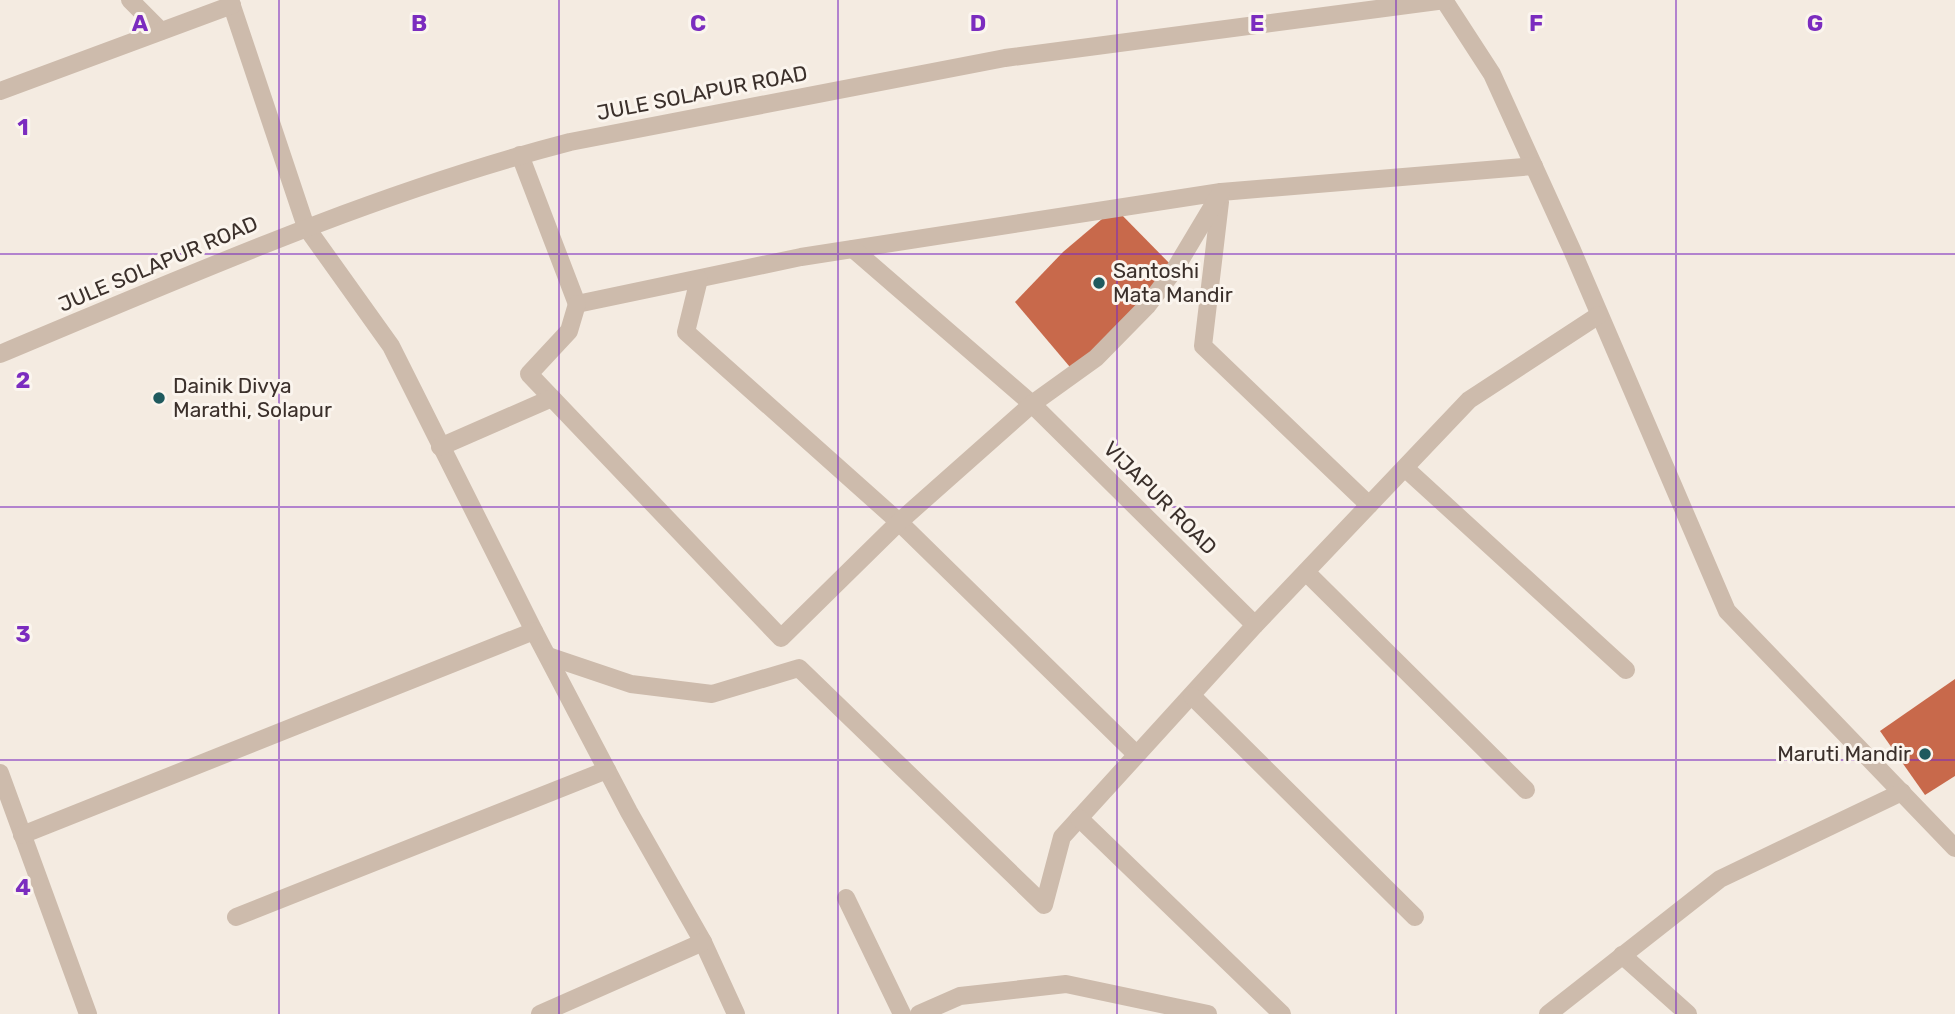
<svg xmlns="http://www.w3.org/2000/svg" width="1955" height="1014" font-family="Rubik,sans-serif">
<style>
.building{fill:#c8694b}
.lines{fill:none;stroke-linecap:round;stroke-linejoin:round}
.minor{stroke:#cdbbac;stroke-width:18}
.grid{fill:none;stroke:#7b2cbf;stroke-width:2;stroke-opacity:0.55}
.poi-dot{fill:#1f5a5e;stroke:#fbf5ee;stroke-width:2.5}
.labels{text-anchor:middle;stroke-width:6;stroke-linejoin:round;paint-order:stroke}
.street-label{font-size:21px;fill:#3b302b;stroke:#fbf5ee}
.poi-label{font-size:21px;fill:#3b302b;stroke:#fbf5ee;text-anchor:start}
.grid-label{font-size:23px;text-anchor:middle;font-weight:bold;fill:#7b2cbf;stroke:#fbf5ee;stroke-width:6;stroke-linejoin:round;paint-order:stroke}
</style>
<rect width="100%" height="100%" fill="#f4ebe1"/>
<!-- building -->
<g class="building">
<polygon points="1115,208 1175,269 1075,373 1015,302 1063,252"/>
<polygon points="1955,679 1955,776 1925,795 1880,731"/>
</g>
<g class="lines">
<!-- minor -->
<g class="minor">
<polyline points="130,0 161,31"/>
<polyline points="230,0 306,227 391,346 534,631 629,812 703,942 736,1014"/>
<polyline points="1444,0 1492,74 1572,250 1727,611 1955,848"/>
<polyline points="0,91 232,5"/>
<polyline points="520,155 577,304 801,257 1221,192 1534,166"/>
<polyline points="1220,202 1203,346 1369,505"/>
<polyline points="853,249 1032,404 1255,625"/>
<polyline points="699,279 686,332 899,522 1136,754"/>
<polyline points="577,304 569,331 529,374 781,638 899,522 1032,404 1096,358 1147,306 1175,269 1221,192"/>
<path d="M0,354C187,276 373,193 570,142L1005,58L1445,0"/>
<polyline points="440,447 552,398"/>
<polyline points="1405,468 1626,670"/>
<polyline points="1306,572 1526,790"/>
<polyline points="548,656 631,684 712,694 799,668 1044,905 1062,837 1255,625 1469,400 1599,315"/>
<polyline points="1192,696 1415,917"/>
<polyline points="0,773 88,1014"/>
<polyline points="1079,818 1282,1014"/>
<polyline points="22,835 534,631"/>
<polyline points="846,898 902,1014"/>
<polyline points="236,917 607,770"/>
<polyline points="1622,955 1688,1014"/>
<polyline points="540,1014 703,942"/>
<polyline points="919,1014 960,996 1066,984 1208,1014"/>
<polyline points="1548,1014 1720,879 1902,792"/>
</g>
</g>
<!-- grid -->
<path class="grid" d="M279,0V1014M559,0V1014M838,0V1014M1117,0V1014M1396,0V1014M1676,0V1014M0,254H1955M0,507H1955M0,760H1955"/>
<!-- markers -->
<g class="poi-dot">
<circle cx="1099" cy="283" r="7"/>
<circle cx="159" cy="398" r="7"/>
<circle cx="1925" cy="754" r="7"/>
</g>
<g class="labels">
<!-- street labels -->
<g class="street-label">
<text transform="translate(702 93) rotate(-11)" y="7">JULE SOLAPUR ROAD</text>
<text transform="translate(158 264) rotate(-23)" y="7">JULE SOLAPUR ROAD</text>
<text transform="translate(1160 498) rotate(45)" y="7">VIJAPUR ROAD</text>
</g>
<!-- poi labels -->
<g class="poi-label">
<text x="1113" y="278">Santoshi<tspan x="1113" dy="24">Mata Mandir</tspan></text>
<text x="173" y="393">Dainik Divya<tspan x="173" dy="24">Marathi, Solapur</tspan></text>
<text x="1911" y="761" text-anchor="end">Maruti Mandir</text>
</g>
</g>
<g class="grid-label">
<text x="140" y="31">A</text>
<text x="419" y="31">B</text>
<text x="698" y="31">C</text>
<text x="978" y="31">D</text>
<text x="1257" y="31">E</text>
<text x="1536" y="31">F</text>
<text x="1815" y="31">G</text>
<text x="23" y="135">1</text>
<text x="23" y="388">2</text>
<text x="23" y="642">3</text>
<text x="23" y="895">4</text>
</g>
</svg>
